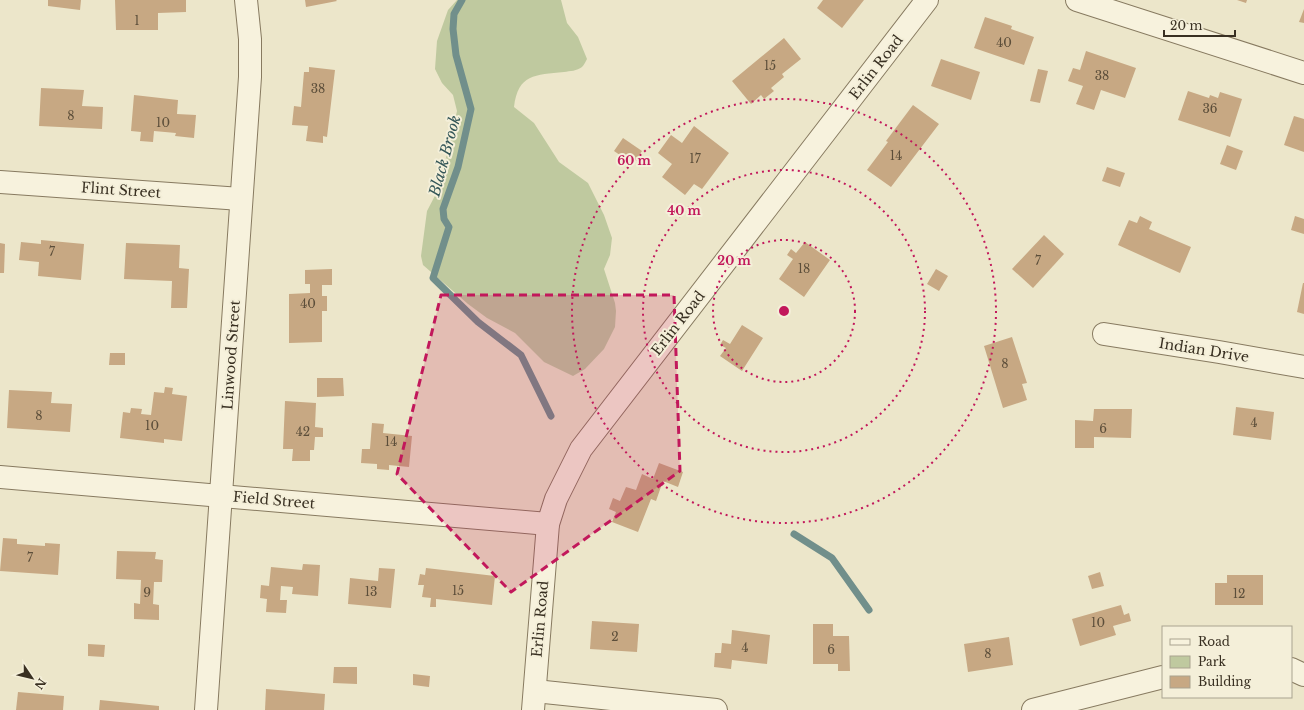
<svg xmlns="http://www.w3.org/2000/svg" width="1304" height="710" font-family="'Libre Baskerville',serif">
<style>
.green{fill:#bfc99f}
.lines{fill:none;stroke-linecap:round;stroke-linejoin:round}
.stream{stroke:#718f8b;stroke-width:7}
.building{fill:#c7a883}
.minor-casing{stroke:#877a60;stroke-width:24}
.minor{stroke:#f7f2dd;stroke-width:22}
.marked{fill:#c2185b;fill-opacity:0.2;stroke:#c2185b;stroke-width:3;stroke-dasharray:8 5;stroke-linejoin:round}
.ring{fill:none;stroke:#c2185b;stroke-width:2;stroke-dasharray:2 4}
.labels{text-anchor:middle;stroke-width:4;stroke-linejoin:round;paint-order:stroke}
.number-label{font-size:12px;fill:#5c4e3a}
.street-label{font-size:14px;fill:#393022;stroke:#f4efd9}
.water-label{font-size:15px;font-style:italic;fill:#335557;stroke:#f4efd9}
.centre{fill:#c2185b;stroke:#f4efd9;stroke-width:2}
.ring-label{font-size:12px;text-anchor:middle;font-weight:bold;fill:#c2185b;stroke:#f4efd9;stroke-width:4;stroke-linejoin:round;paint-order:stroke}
</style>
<rect width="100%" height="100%" fill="#ece6ca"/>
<!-- green -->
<path class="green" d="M457,0H561L567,23L578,37L587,59C586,61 584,65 582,67C577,71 570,71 564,72C535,75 518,74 514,107L534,123L559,162L588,183L604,215L612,238L610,255L604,269L615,303L616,311L615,327L604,349L585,369L573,376L544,362L515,333L487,318L468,304L423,265L421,256L427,211L439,188L457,111L453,95L442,83L435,69L437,41L448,10Z"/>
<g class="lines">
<!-- stream -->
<g class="stream">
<polyline points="462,0 454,14 453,29 456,55 471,109 458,167 443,209 444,219 449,227 433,278 478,322 521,355 551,416"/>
<polyline points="794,534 832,558 869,610"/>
</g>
</g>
<!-- building -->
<g class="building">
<polygon points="48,0 81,0 80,10 48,6"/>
<polygon points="115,0 186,0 186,12 158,13 158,30 116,30"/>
<polygon points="305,0 336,0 337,1 306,7"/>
<polygon points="823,0 864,0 842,28 817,8"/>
<polygon points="1237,0 1247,0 1246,3"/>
<polygon points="1304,9 1304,23 1299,22"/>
<polygon points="985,17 1012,26 1011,29 1034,37 1024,65 974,48"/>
<polygon points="784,38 801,59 782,74 784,77 771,88 774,91 764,99 761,95 751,104 732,81"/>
<polygon points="1086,51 1136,68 1125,98 1101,90 1094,110 1076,104 1083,86 1068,81 1073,68 1080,70"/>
<polygon points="941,59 980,72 971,100 931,86"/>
<polygon points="309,67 335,70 327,137 323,136 323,143 306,141 308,126 292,125 294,106 301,107 304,72 309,72"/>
<polygon points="1038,69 1048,71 1040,103 1030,101"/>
<polygon points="41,88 84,90 82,106 103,107 102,129 39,126"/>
<polygon points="1188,91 1209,98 1210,95 1218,98 1220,92 1242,99 1230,137 1178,120"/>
<polygon points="134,95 178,100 177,114 196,115 194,138 175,136 176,133 154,131 153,142 140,141 141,132 131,131"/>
<polygon points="913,105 939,124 891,187 867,170 888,142 886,141"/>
<polygon points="1294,116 1304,119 1304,152 1284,145"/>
<polygon points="694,126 729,153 702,189 694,184 685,195 662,177 672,164 658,153 671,135 682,143"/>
<polygon points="623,138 642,151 633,164 614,151"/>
<polygon points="1227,145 1243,151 1236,170 1220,164"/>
<polygon points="1107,167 1125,173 1120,187 1102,181"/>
<polygon points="1140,216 1152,222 1149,229 1191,247 1180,273 1118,245 1129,220 1137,223"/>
<polygon points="1295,216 1304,219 1304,234 1291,230"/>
<polygon points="1044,235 1064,254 1033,288 1012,269"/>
<polygon points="41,240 84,244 81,280 38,276 39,262 19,260 21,242 41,244"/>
<polygon points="805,242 830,260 804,297 779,279 793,259 787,255 791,249 796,253"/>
<polygon points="0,243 5,244 4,273 0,273"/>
<polygon points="126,243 180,245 179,268 189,269 187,308 171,308 172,281 124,279"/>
<polygon points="332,269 332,285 322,285 322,296 327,296 327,311 322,311 322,342 289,343 289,294 310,293 310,284 305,284 305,270"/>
<polygon points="936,269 948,276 939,291 927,284"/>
<polygon points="1303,283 1304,283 1304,314 1297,312"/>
<polygon points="742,325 763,338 742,371 720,356 726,348 720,345 723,340 730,344"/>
<polygon points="1012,337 1027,383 1022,384 1027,400 1003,408 984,346"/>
<polygon points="110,353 125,353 125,365 109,365"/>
<polygon points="317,378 343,378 344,396 317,397"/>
<polygon points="165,387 173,388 172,394 187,396 182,441 164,439 164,443 120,438 123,412 130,413 131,408 142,409 141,414 151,415 154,392 164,393"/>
<polygon points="9,390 52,392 51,403 72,404 70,432 7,428"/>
<polygon points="285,401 316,403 315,427 323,428 323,437 315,437 314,450 310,450 310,461 292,461 293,449 283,449"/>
<polygon points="1236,407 1274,412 1271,440 1233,435"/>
<polygon points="1094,409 1132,409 1131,438 1094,437 1094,448 1075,448 1075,420 1093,421"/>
<polygon points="372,423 384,424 383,433 412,436 409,467 389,465 389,470 377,469 377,464 361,463 362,449 370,449"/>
<polygon points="659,463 683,472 678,487 663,481 656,501 651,499 638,532 612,522 616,512 609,509 613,498 620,501 626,487 636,490 642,474 653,479"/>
<polygon points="3,538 17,539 17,544 45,546 45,543 60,544 58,575 0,571"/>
<polygon points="117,551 156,552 155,559 163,560 162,582 154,582 153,604 159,605 159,620 134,619 134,603 140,604 141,580 116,579"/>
<polygon points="303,564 320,565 318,596 292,594 293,587 281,586 280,600 287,600 286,613 266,612 267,599 260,598 261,585 269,586 271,567 302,570"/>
<polygon points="379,568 395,569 391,608 348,604 350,578 378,581"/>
<polygon points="426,568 495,576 492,605 436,599 436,607 430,607 431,598 422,597 424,585 418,585 420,574 425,575"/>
<polygon points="1100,572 1104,586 1092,589 1088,576"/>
<polygon points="1227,575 1263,575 1263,605 1215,605 1215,583 1227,583"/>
<polygon points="1121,605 1124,615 1129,613 1131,621 1113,626 1116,635 1080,646 1072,619"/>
<polygon points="592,621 639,624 637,652 590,649"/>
<polygon points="813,624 833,624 833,636 849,636 850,671 838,671 838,664 813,664"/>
<polygon points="732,630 770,635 767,664 732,660 731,669 714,667 715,653 721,653 722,643 731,644"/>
<polygon points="1009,637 1013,665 968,672 964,644"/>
<polygon points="88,644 105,645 104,657 88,656"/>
<polygon points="334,667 357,667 357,684 333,683"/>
<polygon points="413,674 430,676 429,687 413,685"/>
<polygon points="266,689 325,694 324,710 265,710"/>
<polygon points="18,692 64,696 63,710 16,710"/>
<polygon points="100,700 159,706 159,710 99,710"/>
</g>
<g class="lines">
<defs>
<g id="minor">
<polyline points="1077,0 1304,73"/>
<polyline points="0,182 241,199"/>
<polyline points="1104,334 1219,352 1304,367"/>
<polyline points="0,477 548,524"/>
<polyline points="1291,669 1304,675"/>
<polyline points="535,691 716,710"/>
<polyline points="206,710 250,77 250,39 246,0"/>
<polyline points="533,710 548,524 556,499 581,449 927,0"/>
<polyline points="1033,710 1163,677"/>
</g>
</defs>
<!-- minor casing -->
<use href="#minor" class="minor-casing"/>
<!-- minor -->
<use href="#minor" class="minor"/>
</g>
<!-- marked area -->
<path class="marked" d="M441,295H674L680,471L511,592L397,474Z"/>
<!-- distance rings -->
<g class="ring">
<circle cx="784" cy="311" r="71"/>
<circle cx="784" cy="311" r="141"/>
<circle cx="784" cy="311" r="212"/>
</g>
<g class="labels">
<!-- number labels -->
<g class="number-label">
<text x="137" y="25">1</text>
<text x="1004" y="47">40</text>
<text x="770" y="70">15</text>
<text x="1102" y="80">38</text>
<text x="318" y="93">38</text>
<text x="1210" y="113">36</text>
<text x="71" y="120">8</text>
<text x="163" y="127">10</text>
<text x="896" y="160">14</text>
<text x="695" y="163">17</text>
<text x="52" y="256">7</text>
<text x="1038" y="265">7</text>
<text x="804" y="273">18</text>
<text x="308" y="308">40</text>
<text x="1005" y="368">8</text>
<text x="39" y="420">8</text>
<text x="1254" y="427">4</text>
<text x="152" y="430">10</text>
<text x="1103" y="433">6</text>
<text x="303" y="436">42</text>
<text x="391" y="446">14</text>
<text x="30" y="562">7</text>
<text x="458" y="595">15</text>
<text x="371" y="596">13</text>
<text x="147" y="597">9</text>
<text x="1239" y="598">12</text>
<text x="1098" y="627">10</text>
<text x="615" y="641">2</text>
<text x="745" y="652">4</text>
<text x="831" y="654">6</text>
<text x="988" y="658">8</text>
</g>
<!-- street labels -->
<g class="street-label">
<text transform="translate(876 67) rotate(-52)" y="5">Erlin Road</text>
<text transform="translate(121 190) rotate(4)" y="5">Flint Street</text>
<text transform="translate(678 323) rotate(-52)" y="5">Erlin Road</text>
<text transform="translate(1204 350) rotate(9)" y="5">Indian Drive</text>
<text transform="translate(231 355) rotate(-86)" y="5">Linwood Street</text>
<text transform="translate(274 500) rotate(5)" y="5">Field Street</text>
<text transform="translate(540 619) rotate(-85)" y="5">Erlin Road</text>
</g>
<!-- water labels -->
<g class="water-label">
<text transform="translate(445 156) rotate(-75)" y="5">Black Brook</text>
</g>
</g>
<circle cx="784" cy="311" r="6" class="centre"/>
<g class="ring-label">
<text x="634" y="165">60 m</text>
<text x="684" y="215">40 m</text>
<text x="734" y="265">20 m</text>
</g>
<!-- legend -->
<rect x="1162" y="626" width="130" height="72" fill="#f4efd9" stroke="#a9a390"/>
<rect x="1170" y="639" width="20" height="6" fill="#f7f2dd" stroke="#a9a390"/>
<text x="1198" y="646" font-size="12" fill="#393022">Road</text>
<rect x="1170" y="656" width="20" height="12" fill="#bfc99f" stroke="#a9a390"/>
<text x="1198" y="666" font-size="12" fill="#393022">Park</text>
<rect x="1170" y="676" width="20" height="12" fill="#c7a883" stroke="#a9a390"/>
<text x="1198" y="686" font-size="12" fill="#393022">Building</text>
<!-- north arrow -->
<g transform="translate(32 678) rotate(125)" stroke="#f4efd9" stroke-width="3" paint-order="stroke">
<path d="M0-3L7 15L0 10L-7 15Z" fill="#393022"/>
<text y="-6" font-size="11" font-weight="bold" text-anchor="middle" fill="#393022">N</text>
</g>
<!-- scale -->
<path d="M1164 30v6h71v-6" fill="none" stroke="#393022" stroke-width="2"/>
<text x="1170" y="30" font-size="12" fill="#393022" stroke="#f4efd9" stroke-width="3" paint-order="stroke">20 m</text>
</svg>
